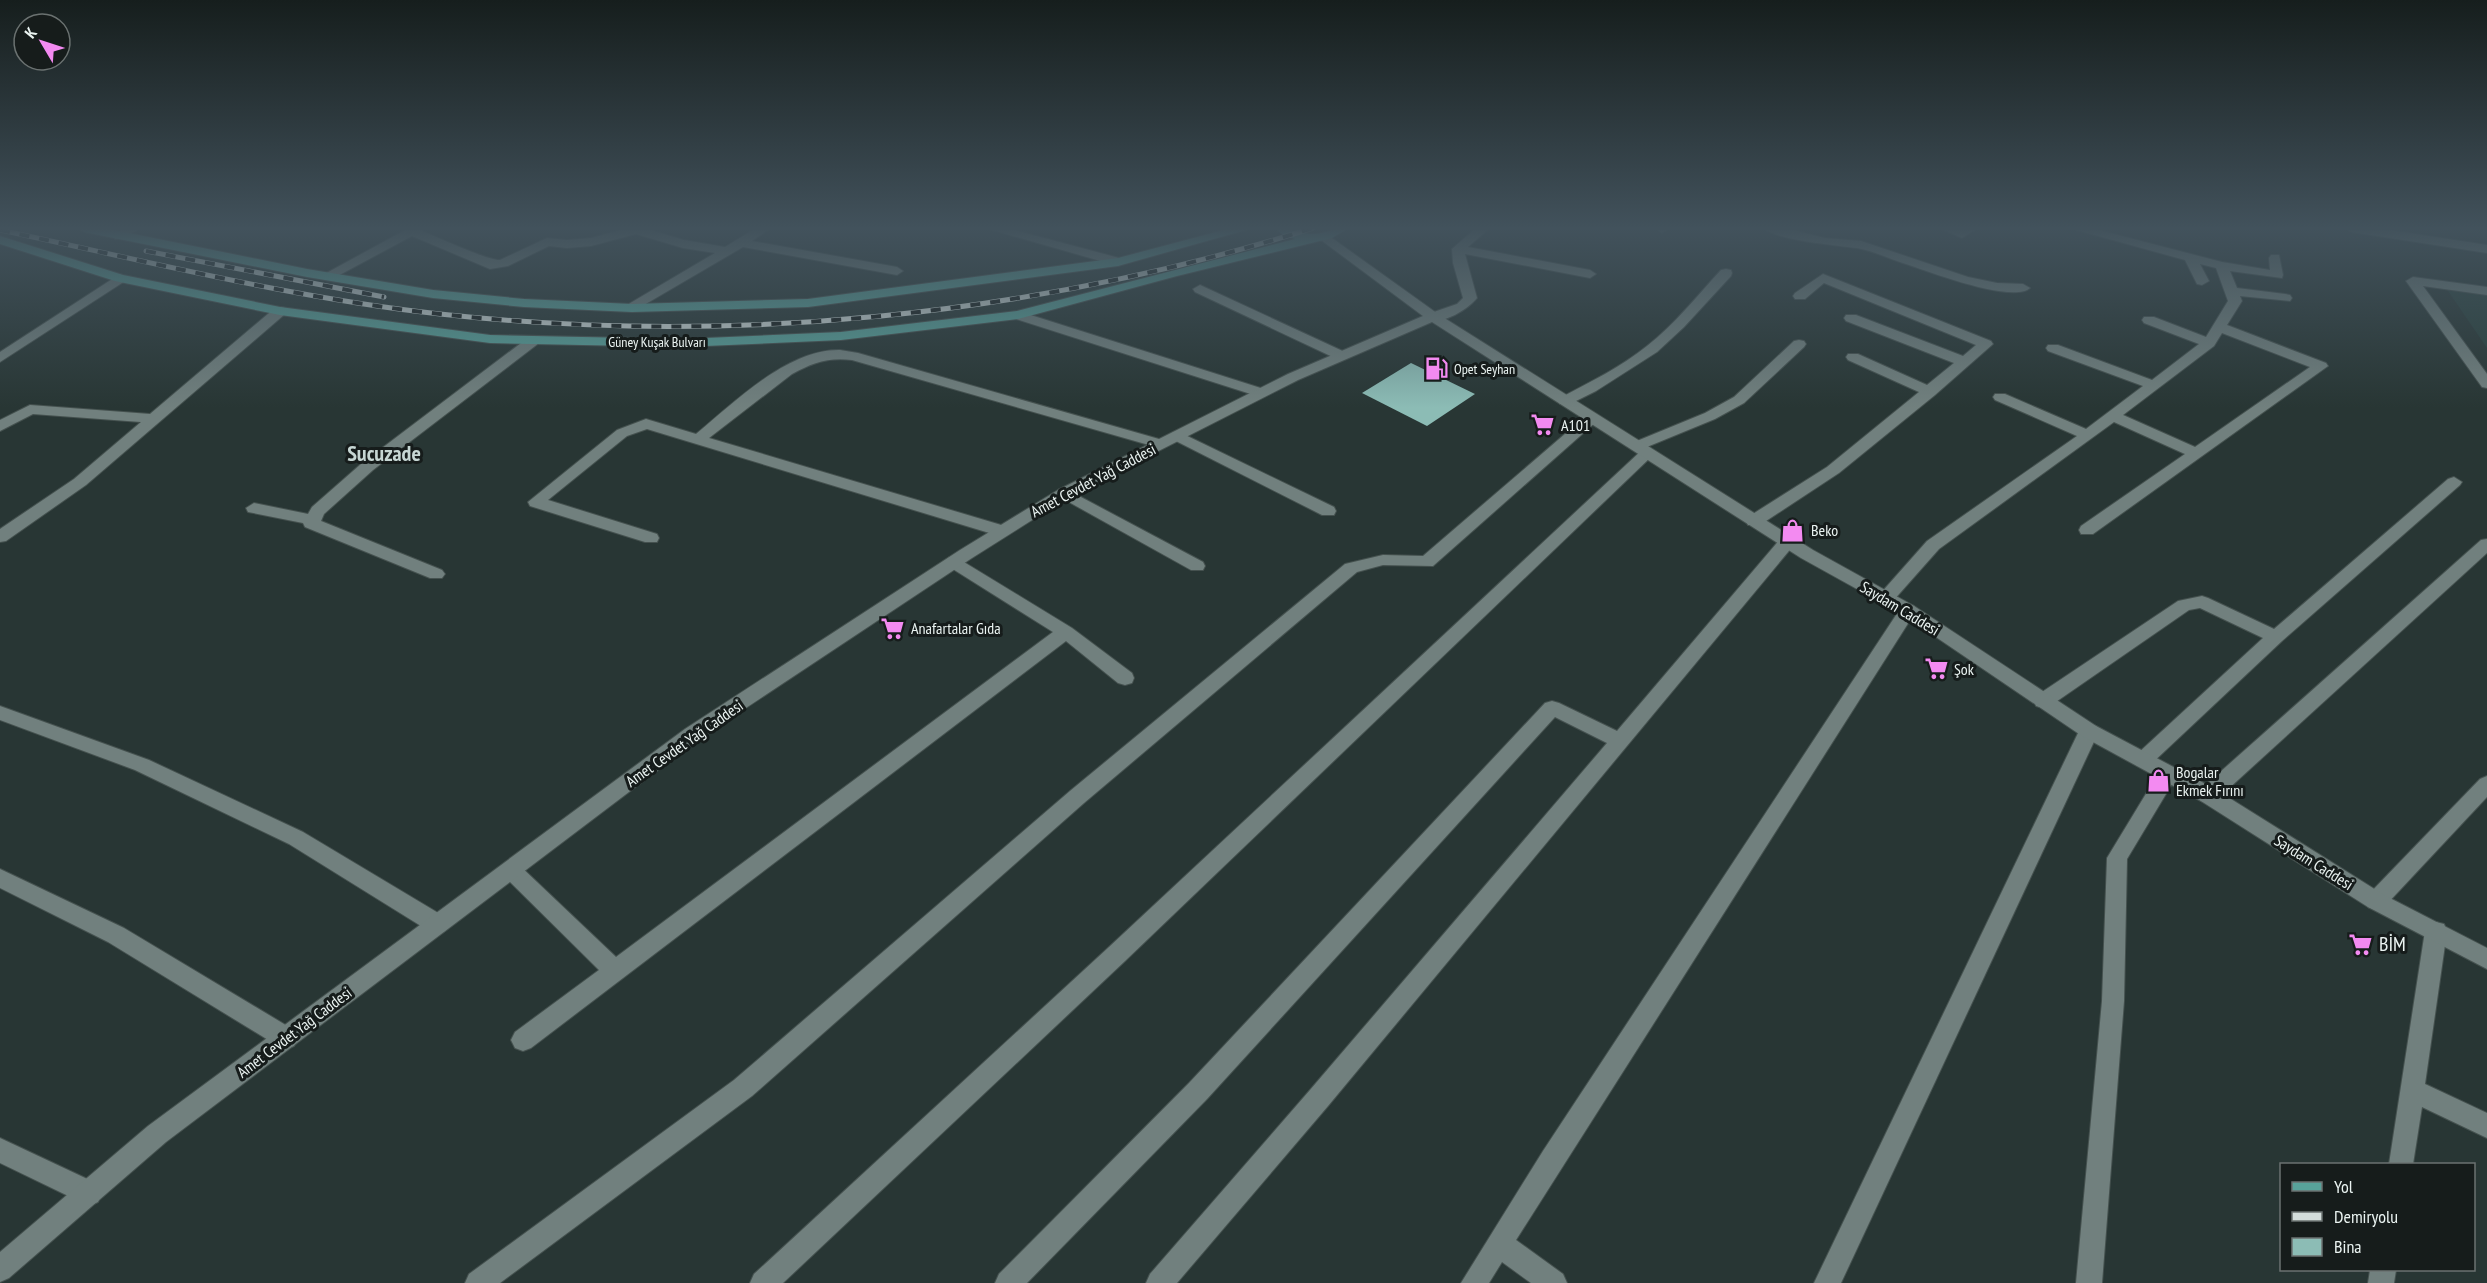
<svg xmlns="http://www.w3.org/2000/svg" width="2487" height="1283" font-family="'PT Sans Narrow',sans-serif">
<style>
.built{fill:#2a413d}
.building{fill:#8cbcb5}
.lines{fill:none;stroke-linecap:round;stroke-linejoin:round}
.street-casing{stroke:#45514f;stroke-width:2}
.secondary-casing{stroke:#45514f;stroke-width:2}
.primary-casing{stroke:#45514f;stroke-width:2}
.street{fill:#71807e;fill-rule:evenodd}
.secondary{fill:#71807e;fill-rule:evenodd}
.primary{fill:#58a29a;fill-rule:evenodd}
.rail-casing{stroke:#d3dddb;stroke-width:5}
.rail{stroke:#161c1b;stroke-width:4;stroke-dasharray:10;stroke-linecap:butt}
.labels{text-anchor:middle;stroke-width:6;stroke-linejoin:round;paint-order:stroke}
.far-street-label{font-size:14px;fill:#ebf4f2;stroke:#161c1b}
.far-poi-label{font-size:14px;fill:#ebf4f2;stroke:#161c1b;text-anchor:start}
.poi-label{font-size:16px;fill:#ebf4f2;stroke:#161c1b;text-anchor:start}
.street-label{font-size:16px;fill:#ebf4f2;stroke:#161c1b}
.near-poi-label{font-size:20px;fill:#ebf4f2;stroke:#161c1b;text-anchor:start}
.district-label{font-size:22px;font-weight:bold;fill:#c7d7d4;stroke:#161c1b}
</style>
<rect width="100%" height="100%" fill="#283634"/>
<!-- built -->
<polygon class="built" points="2446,288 2487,293 2487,348"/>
<!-- building -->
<polygon class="building" points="1411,363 1475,394 1427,426 1362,393"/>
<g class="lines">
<defs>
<g id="street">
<polygon points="124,228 140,228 123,239 115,239 113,236"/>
<path d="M409,228H425L422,231C437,237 489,261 500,260L547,238L567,240L591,238L628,228H644L684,240L725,247L756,228H771L752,241L897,267L903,271L897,275L743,247L632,312L625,308L627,305L715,253L683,248L636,234L591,246L567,248L549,246L508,266L490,269L412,236L332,279L327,280L321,276Z"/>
<polygon points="985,228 1007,228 1123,259 1124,262 1118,266"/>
<path d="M1476,228H1490L1468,247L1590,270L1596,274L1590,278L1465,254L1477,298C1467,310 1444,324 1428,320L1426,317L1428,314L1457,304L1463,298L1453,263L1452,249Z"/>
<polygon points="1655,228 1668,228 1668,229 1662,233"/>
<path d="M1763,228H1785L1825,238L1861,241L1968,277L1997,283L2023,284L2030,288C2013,304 1927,271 1906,264C1890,259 1873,251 1857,248C1836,245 1779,241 1763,228Z"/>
<polygon points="1939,228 1978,228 1962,238"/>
<path d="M2069,228H2091L2222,262L2270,270L2269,258L2271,255H2279L2283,275L2282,278L2230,271L2237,288L2285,294L2290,295L2292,298L2290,301L2240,296L2242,301L2227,325L2326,363L2328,366L2093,534H2081L2079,530L2081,526L2185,454L2114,422L1939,549L1892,602H1880L1877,598L1880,594L1927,541L2077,436L1995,400L1993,397L1995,394H2005L2086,429L2143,386L2048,351L2046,348L2048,345H2058L2152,380L2199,344L2144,323L2142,320L2144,317H2154L2206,337L2228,301L2216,268L2200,264L2209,281L2202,285L2197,284L2185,260ZM2222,333L2310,367L2195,447L2123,415L2214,346Z"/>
<polygon points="2345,228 2377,228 2487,245 2487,253 2351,232"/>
<path d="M1726,269L1731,270L1732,273L1731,276L1684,327L1657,352L1596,391L1570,404H1560L1558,401L1560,398C1590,382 1621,367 1647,346C1675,324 1697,296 1721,270Z"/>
<polygon points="120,274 126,278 125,281 0,362 0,352"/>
<polygon points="1823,274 1991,341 1993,344 1935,395 1839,473 1760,525 1748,525 1746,521 1748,517 1827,467 1919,392 1848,360 1846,357 1848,354 1858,354 1927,385 1954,363 1846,321 1844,318 1846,315 1856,315 1963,356 1976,345 1824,283 1805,299 1795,299 1793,296 1795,293"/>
<polygon points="2413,277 2487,287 2487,295 2423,286 2487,374 2487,388 2482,387 2406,281"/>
<polygon points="1200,285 1347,353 1349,356 1342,360 1337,359 1195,292 1193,289"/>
<polygon points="280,307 285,308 287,311 285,314 86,485 6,541 0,542 0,529 74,479 141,422 33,414 0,431 0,420 30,405 150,414 275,308"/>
<polygon points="1018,311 1267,390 1269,393 1262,397 1257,396 1013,318 1011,315"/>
<polygon points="534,336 541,340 539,343 373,470 324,514 321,521 442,570 445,574 442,578 430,578 305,527 303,523 248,512 246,508 254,503 308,514 312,507 361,464 529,337"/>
<polygon points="1799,340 1804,341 1806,344 1804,347 1744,403 1715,419 1642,449 1637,451 1629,446 1632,443 1705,413 1734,397 1794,341"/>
<path d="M840,350L858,353L1166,441L1169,444L1161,449L1156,447L852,360C828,357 812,363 792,374L709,438L1008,527L1010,531L1008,535H996L647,429L627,436L548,500L657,534L659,538L657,542H645L530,506L528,502L617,430L646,419L696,434C734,403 787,349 840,350Z"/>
<polygon points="1592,414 1597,415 1599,418 1597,421 1433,566 1383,565 1357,572 1084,803 752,1096 500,1283 465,1283 469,1274 734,1080 1070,791 1345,564 1383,555 1423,556 1587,415"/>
<polygon points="1177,431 1334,507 1336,511 1334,515 1322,515 1172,439 1169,436 1172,433"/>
<polygon points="1647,448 1655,453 1652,456 1125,961 783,1283 750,1283 754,1274 1109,947 1642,450"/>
<polygon points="2454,477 2462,482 2460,485 2282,641 2150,765 2143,767 2136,765 2133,760 2136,755 2263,638 2200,608 2189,610 2050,706 2043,708 2036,706 2034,701 2036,696 2178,601 2202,596 2208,598 2274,629 2448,479"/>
<polygon points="1064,488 1203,562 1205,566 1203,570 1191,570 1058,496 1056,493 1058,490"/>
<polygon points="1787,537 1793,538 1795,542 1793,546 1328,1106 1177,1283 1146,1283 1150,1274 1310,1090 1607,743 1555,717 1207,1099 1027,1283 995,1283 999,1274 1189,1083 1545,703 1552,701 1559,703 1617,731 1781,538"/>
<polygon points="2487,539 2487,553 2215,801 2208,803 2201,801 2198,795 2201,789 2481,540"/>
<polygon points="954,556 1072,628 1132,673 1134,678 1132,683 1125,685 1118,683 1066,641 531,1048 523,1051 515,1048 511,1040 515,1032 599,970 504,876 500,870 504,864 511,861 518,864 616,957 1053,632 948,566 946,562 948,558"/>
<polygon points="1908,604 1914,606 1917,610 1914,614 1516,1240 1563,1274 1567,1283 1531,1283 1502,1262 1489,1283 1461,1283 1543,1151 1902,606"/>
<polygon points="0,706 149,760 303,832 445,917 448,924 445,931 437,933 429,931 289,844 135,770 0,720"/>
<polygon points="2089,724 2096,726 2099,731 1841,1283 1814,1283 2079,731 2082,726"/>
<polygon points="2168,766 2175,769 2178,774 2127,859 2124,1001 2102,1283 2076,1283 2102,1001 2107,858 2161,769"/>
<polygon points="2487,776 2487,797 2384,907 2376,910 2368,907 2365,901 2368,895 2480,779"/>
<polygon points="0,869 124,928 294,1030 298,1038 294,1046 286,1049 278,1046 108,942 0,888"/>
<polygon points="2436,922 2444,924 2447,931 2425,1084 2487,1113 2487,1138 2422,1107 2413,1164 2389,1164 2425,931 2428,924"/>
<polygon points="0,1138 98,1184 102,1193 98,1202 89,1206 0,1163"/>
<polygon points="2370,1270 2396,1270 2394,1283 2368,1283"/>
</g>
<polygon id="secondary" points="1325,233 1438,314 1813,550 1914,606 2096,726 2215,789 2384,895 2487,948 2487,969 2368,907 2201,801 2082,736 1902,614 1801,558 1432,322 1298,380 1070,496 972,558 699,739 166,1142 9,1278 0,1282 0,1252 148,1126 685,729 960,550 1058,490 1288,374 1423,316 1321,240 1319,237 1321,234"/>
<g id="primary">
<polygon points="78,228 104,228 307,269 433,290 524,299 632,304 808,299 1118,258 1231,228 1253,228 1118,266 808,307 632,312 524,307 433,298 307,277 84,232"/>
<path d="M1275,228C1289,228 1300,234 1314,234C1327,233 1333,228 1348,228L1332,238L1177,276L1018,319L841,340L682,347L490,343L280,315L115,281L0,244V236L123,275L280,307L490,335L682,339L841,332L1017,311L1295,239L1283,235Z"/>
</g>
</defs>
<!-- street casing -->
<use href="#street" class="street-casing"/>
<!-- secondary casing -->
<use href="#secondary" class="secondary-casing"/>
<!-- primary casing -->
<use href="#primary" class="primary-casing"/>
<!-- street -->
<use href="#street" class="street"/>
<!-- secondary -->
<use href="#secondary" class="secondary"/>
<!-- primary -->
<use href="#primary" class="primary"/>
<defs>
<g id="rail">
<path d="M0,230C146,261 292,298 440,314C731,346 1034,316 1313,228"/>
<polyline points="146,251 384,297"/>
</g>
</defs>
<!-- rail casing -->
<use href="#rail" class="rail-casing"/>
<!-- rail -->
<use href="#rail" class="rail"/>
</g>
<!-- sky -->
<linearGradient id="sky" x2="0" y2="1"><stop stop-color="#161e1d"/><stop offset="0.56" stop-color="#42525c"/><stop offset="1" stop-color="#42525c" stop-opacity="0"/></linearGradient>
<rect width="2487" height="408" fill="url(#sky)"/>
<!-- icons -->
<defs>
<symbol id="fuel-bare" viewBox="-9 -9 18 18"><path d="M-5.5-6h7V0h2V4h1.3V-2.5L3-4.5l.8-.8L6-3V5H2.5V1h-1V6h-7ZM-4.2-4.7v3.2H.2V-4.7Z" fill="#f38af1" stroke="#161c1b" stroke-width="2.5" paint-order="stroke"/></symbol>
<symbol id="supermarket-bare" viewBox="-9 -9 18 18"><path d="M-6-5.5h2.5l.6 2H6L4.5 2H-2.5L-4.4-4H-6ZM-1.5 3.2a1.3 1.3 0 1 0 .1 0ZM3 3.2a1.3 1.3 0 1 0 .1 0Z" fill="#f38af1" stroke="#161c1b" stroke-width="2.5" paint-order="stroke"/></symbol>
<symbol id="shop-bare" viewBox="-9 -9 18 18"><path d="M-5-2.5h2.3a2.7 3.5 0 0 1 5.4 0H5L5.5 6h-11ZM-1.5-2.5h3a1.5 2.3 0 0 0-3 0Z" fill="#f38af1" stroke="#161c1b" stroke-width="2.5" paint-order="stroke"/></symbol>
</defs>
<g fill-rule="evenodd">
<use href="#fuel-bare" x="1420" y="352" width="33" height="33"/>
<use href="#supermarket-bare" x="1526" y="408" width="33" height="33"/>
<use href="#shop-bare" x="1776" y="514" width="33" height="33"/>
<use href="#supermarket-bare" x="876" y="612" width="33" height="33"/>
<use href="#supermarket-bare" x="1920" y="652" width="33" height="33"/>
<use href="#shop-bare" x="2142" y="764" width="33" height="33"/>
<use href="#supermarket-bare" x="2344" y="928" width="33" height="33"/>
</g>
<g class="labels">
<!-- far-street labels -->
<g class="far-street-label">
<text x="657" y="347">Güney Kuşak Bulvarı</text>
</g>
<!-- far-poi labels -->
<g class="far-poi-label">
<text x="1454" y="374">Opet Seyhan</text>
</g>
<!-- poi labels -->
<g class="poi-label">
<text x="1561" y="431">A101</text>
<text x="1811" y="536">Beko</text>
<text x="911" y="634">Anafartalar Gıda</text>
<text x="1954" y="675">Şok</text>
<text x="2176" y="778">Bogalar<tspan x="2176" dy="18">Ekmek Fırını</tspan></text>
</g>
<!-- street labels -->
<g class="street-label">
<text transform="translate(1093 480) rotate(-28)" y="6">Amet Cevdet Yağ Caddesi</text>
<text transform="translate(1900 608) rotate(31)" y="6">Saydam Caddesi</text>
<text transform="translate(684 743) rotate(-35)" y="6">Amet Cevdet Yağ Caddesi</text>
<text transform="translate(2314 862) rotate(32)" y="6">Saydam Caddesi</text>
<text transform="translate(294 1032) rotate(-37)" y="6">Amet Cevdet Yağ Caddesi</text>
</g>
<!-- near-poi labels -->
<g class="near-poi-label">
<text x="2379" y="951">BİM</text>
</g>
<!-- district labels -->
<g class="district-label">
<text x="384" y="461">Sucuzade</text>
</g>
</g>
<!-- legend -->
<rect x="2280" y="1163" width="195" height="108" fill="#161c1b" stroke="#6b7271" stroke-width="1.5"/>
<rect x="2292" y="1182" width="30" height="9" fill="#58a29a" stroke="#6b7271" stroke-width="1.5"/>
<text x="2334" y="1193" font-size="18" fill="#ebf4f2">Yol</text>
<rect x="2292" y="1212" width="30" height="9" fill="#d3dddb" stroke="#6b7271" stroke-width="1.5"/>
<text x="2334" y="1223" font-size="18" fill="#ebf4f2">Demiryolu</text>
<rect x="2292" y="1238" width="30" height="18" fill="#8cbcb5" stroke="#6b7271" stroke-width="1.5"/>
<text x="2334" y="1253" font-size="18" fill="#ebf4f2">Bina</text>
<!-- north arrow -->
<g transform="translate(42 42) rotate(309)"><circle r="28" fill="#161c1b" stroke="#6b7271" stroke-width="1.5"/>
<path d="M0-4.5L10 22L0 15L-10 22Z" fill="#f38af1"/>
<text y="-9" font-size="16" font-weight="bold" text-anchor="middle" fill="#ebf4f2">K</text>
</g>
</svg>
